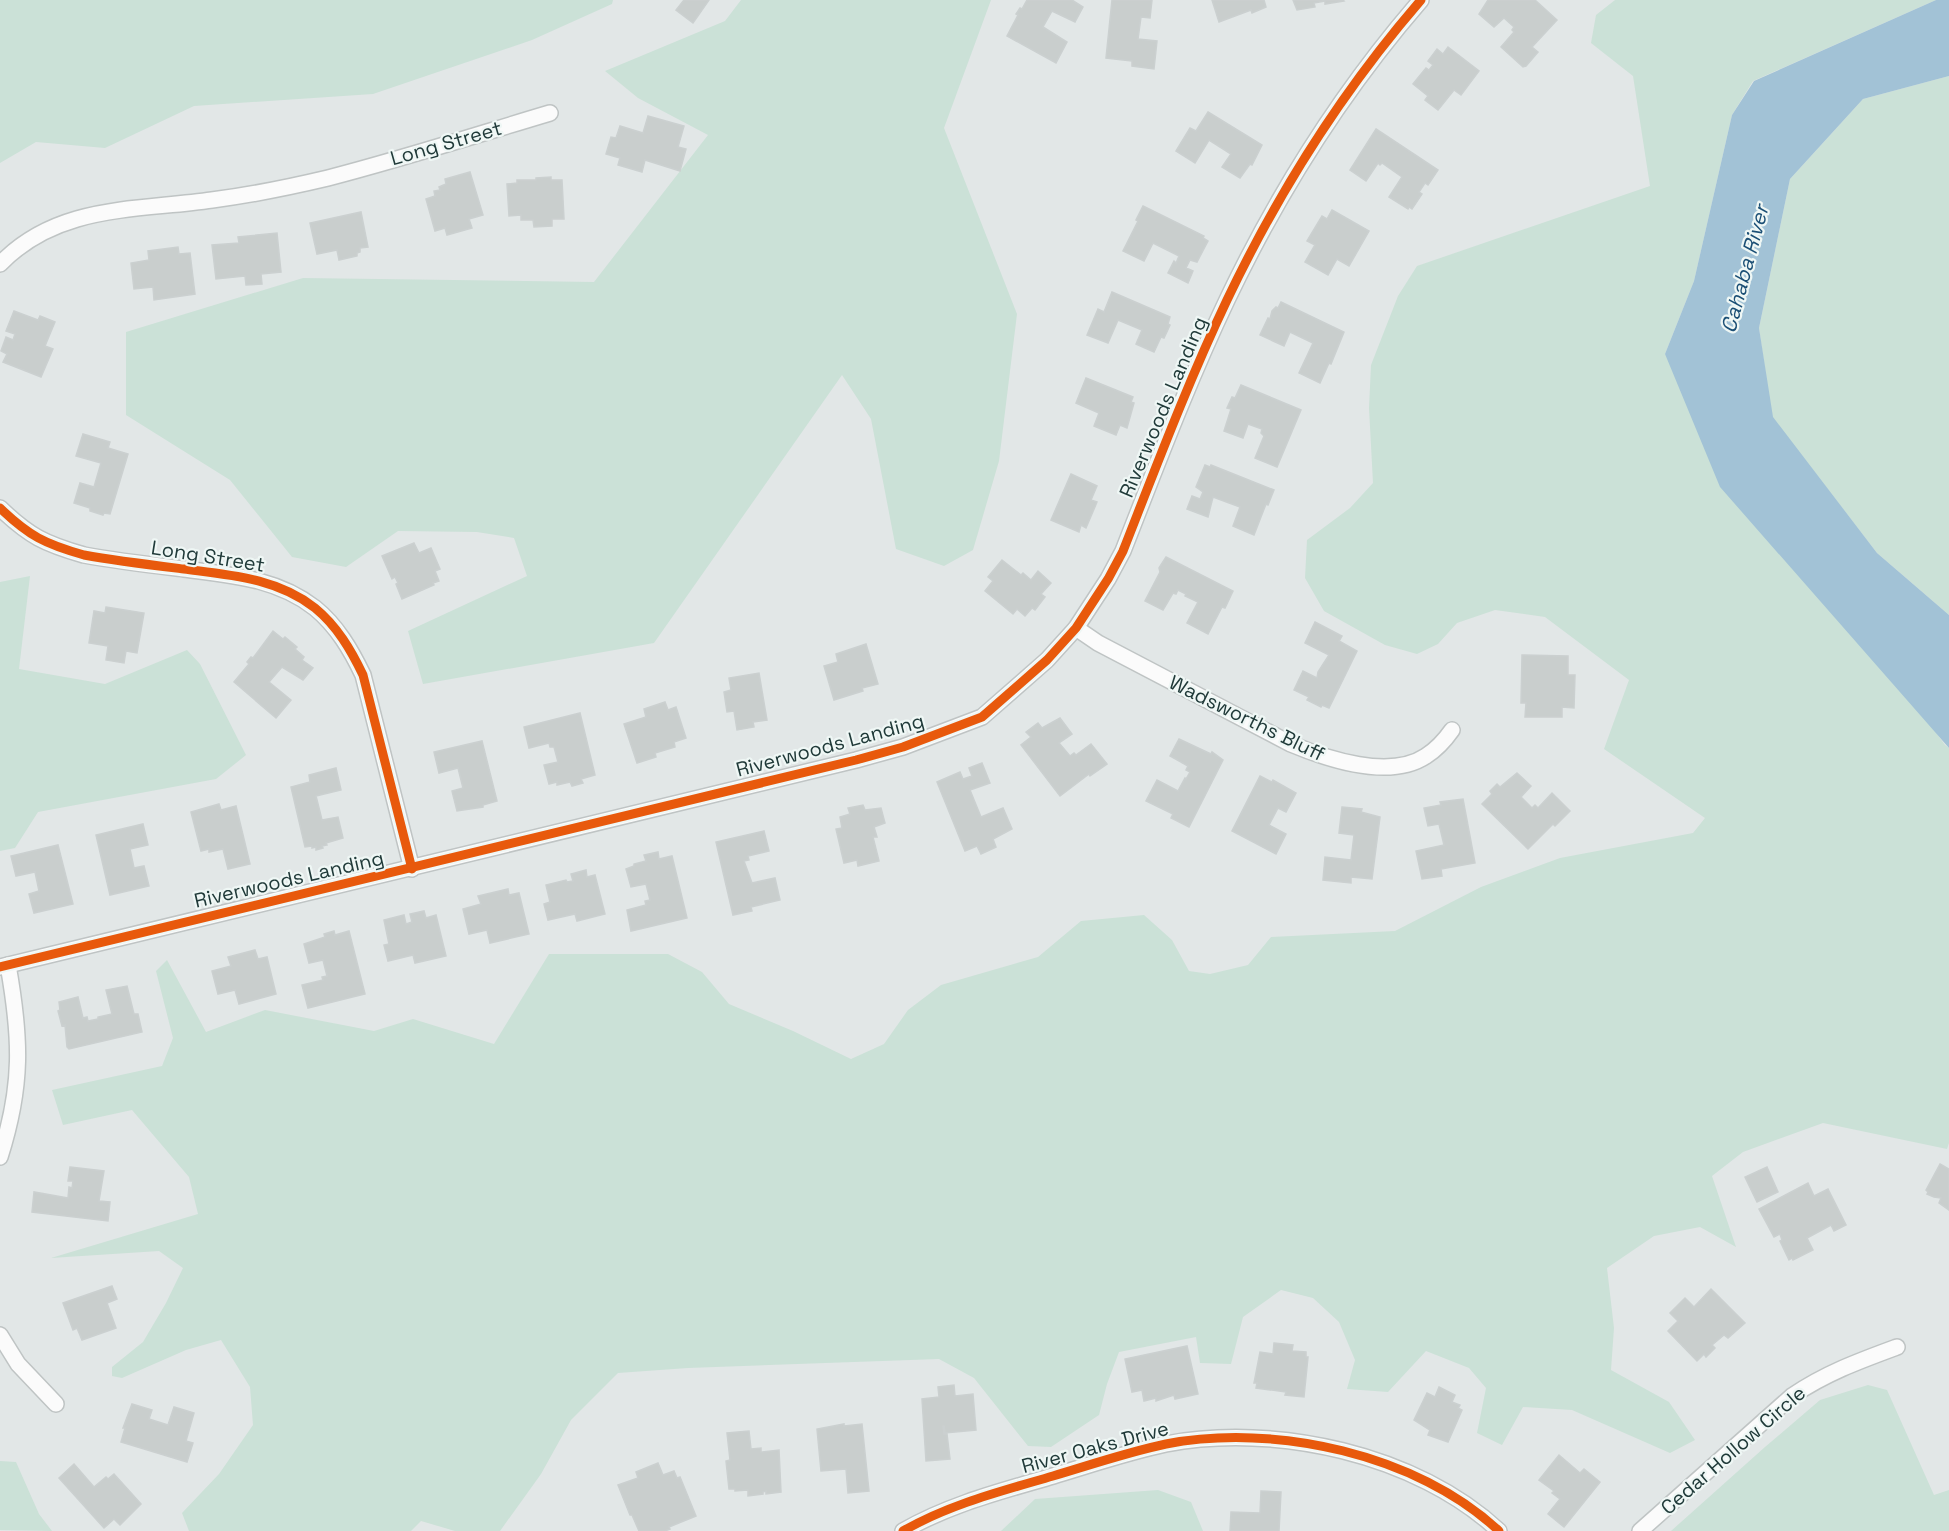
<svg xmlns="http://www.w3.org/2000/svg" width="1949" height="1531" font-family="'Space Grotesk',sans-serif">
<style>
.green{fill:#cbe1d7}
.water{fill:#a2c2d6}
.building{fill:#c9cecd;stroke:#cbd0d0;stroke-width:1.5}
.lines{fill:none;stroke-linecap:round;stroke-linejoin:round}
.street-casing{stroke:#bfc4c4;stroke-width:18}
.street{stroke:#fbfbfb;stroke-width:15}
.cycleway-casing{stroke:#eff7f5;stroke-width:13}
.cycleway{stroke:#e8590c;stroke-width:9}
.labels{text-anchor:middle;stroke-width:4.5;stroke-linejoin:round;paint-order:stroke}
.street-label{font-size:20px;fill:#203a39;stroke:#eff7f5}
.water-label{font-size:21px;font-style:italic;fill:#1b4f75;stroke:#eff7f5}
</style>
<rect width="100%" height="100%" fill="#e2e7e7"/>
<!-- green -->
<g class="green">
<polygon points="0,0 613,0 612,4 532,40 373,94 194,106 105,148 36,142 0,163"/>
<polygon points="741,0 991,0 944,128 1017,314 999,461 973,550 944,566 896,549 871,419 842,375 654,643 423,684 408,631 527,576 514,538 477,532 398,531 346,567 292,557 230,480 126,415 126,332 303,278 594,282 708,135 638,98 605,71 725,21"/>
<polygon points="1615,0 1936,0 1753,81 1732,115 1694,281 1665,354 1945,745 1949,748 1949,1143 1947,1149 1823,1123 1743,1152 1712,1176 1736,1247 1700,1227 1654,1236 1607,1268 1614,1328 1611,1370 1669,1402 1695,1440 1670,1453 1572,1410 1523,1407 1502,1445 1477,1433 1486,1388 1469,1368 1426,1351 1388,1392 1347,1389 1355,1360 1339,1322 1313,1298 1281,1290 1243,1317 1231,1364 1200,1363 1196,1337 1119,1352 1107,1384 1099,1415 1051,1447 1028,1446 974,1378 939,1359 688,1368 618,1373 571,1420 541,1474 500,1531 455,1531 421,1521 411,1531 189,1531 182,1513 219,1474 253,1425 250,1387 221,1340 186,1350 122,1378 112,1376 112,1367 143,1342 166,1303 183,1268 159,1251 51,1258 198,1214 189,1177 132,1110 63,1125 52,1090 162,1066 173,1038 156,971 167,960 206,1032 265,1010 374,1031 413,1019 494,1044 549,954 668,954 702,972 729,1004 793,1031 851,1059 884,1044 908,1010 941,985 1038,957 1081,921 1144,915 1172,940 1189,971 1210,974 1248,965 1271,937 1395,931 1481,887 1560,858 1693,833 1705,818 1604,749 1629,680 1545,617 1495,610 1457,623 1438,644 1417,654 1385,645 1324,611 1305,578 1307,540 1350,508 1373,483 1369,408 1371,365 1398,296 1417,266 1650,186 1633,76 1591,43 1596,15"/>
<polygon points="1949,76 1949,615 1877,553 1772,417 1759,328 1790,179 1863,99"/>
<polygon points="30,576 19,669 105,684 187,650 200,664 246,755 216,779 38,812 15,848 0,851 0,582"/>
<polygon points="1868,1385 1887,1390 1934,1495 1949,1490 1949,1531 1671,1531 1765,1447 1820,1400"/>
<polygon points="0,1461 16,1462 39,1514 52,1531 0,1530"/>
<polygon points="1158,1490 1191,1502 1203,1531 1001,1531 1035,1499"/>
</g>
<!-- water -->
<polygon class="water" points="1936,0 1949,0 1949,76 1863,99 1790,179 1759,328 1773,417 1877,553 1949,615 1949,748 1720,487 1665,354 1694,281 1732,115 1754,81"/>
<!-- building -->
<g class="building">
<polygon points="684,0 709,0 693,23 676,10"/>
<polygon points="1027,0 1072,0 1083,7 1075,22 1052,11 1043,27 1067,42 1056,63 1007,36 1018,15 1016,14 1020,8 1022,9"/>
<polygon points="1112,0 1152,0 1150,18 1141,17 1138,39 1157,41 1154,69 1132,66 1132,61 1106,58"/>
<polygon points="1212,0 1264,0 1266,7 1252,13 1251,10 1219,22"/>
<polygon points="1293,0 1343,0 1344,1 1325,4 1325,1 1314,3 1315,7 1297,10"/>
<polygon points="1488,0 1535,0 1557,20 1532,47 1538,52 1526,66 1523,67 1501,47 1514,32 1512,30 1514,27 1504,18 1494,27 1479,14"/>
<polygon points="1448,47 1479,71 1461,95 1454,90 1438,110 1425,100 1428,96 1413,84 1426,68 1429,70 1433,65 1428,61 1437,49 1443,54"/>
<polygon points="1208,112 1262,145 1252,165 1250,164 1240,178 1222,167 1231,154 1209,140 1195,163 1176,151 1190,128 1196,131"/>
<polygon points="648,116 684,126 678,147 686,149 680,171 645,160 642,172 618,165 620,158 606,154 611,137 616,138 620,126 643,133"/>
<polygon points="1376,129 1438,170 1428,185 1425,183 1419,192 1422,194 1412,209 1409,207 1408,209 1389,197 1402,177 1382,163 1380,165 1378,163 1366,181 1350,170"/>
<polygon points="470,172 483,215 469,219 472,228 447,235 445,228 435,231 426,199 435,196 434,191 440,190 439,187 446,184 445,179"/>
<polygon points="551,177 551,180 562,180 564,219 552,219 552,226 534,227 533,220 521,220 521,215 509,216 507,184 517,183 517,180 536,180 536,178"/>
<polygon points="1143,206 1204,236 1203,238 1208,241 1197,262 1190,260 1186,268 1193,271 1188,283 1168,273 1174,261 1176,263 1179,256 1153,243 1144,261 1123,251 1138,221 1136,220"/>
<polygon points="1332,210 1369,231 1349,266 1337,259 1328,275 1305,262 1315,245 1307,241 1322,216 1327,219"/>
<polygon points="361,212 368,247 360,248 360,252 357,253 357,256 339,260 337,250 317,254 310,223"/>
<polygon points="277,233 281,272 261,274 262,284 246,285 245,276 216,279 212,245 239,243 238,237"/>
<polygon points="178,247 179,254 190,253 195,294 154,300 153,287 134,289 131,263 149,260 148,251"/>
<polygon points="1112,292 1170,317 1168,324 1170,325 1164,338 1161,337 1154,352 1136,344 1142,330 1118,320 1108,343 1087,335 1098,309 1104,312"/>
<polygon points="1281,302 1344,332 1331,364 1329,363 1320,383 1299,373 1313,343 1290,332 1284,346 1260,335 1268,318 1270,319 1272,311 1276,307 1278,308"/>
<polygon points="14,311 38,320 40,316 55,322 45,346 53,349 41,377 3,362 7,354 1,351 6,337 13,340 15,334 6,331"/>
<polygon points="1086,378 1133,397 1131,402 1134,403 1127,428 1120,425 1116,435 1094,426 1099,413 1076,403"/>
<polygon points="1241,385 1301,410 1277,467 1255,458 1264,436 1261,433 1262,429 1248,424 1243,438 1224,431 1231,409 1227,408 1232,397 1235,398"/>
<polygon points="83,434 110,442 108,448 128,454 110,514 104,513 103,515 90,511 90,508 74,503 80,483 94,487 101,463 76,456"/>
<polygon points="1205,465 1210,467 1211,465 1274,490 1268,505 1266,504 1254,535 1233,526 1240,507 1213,497 1208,517 1187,509 1192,496 1200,499 1203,492 1196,487"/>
<polygon points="1071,474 1097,486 1091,500 1097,502 1086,528 1081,525 1079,532 1051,520"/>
<polygon points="414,543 419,553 431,548 440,569 435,571 439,581 433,583 434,585 402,599 396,584 398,583 395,577 392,579 382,556"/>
<polygon points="1166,557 1233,591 1225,608 1222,607 1208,634 1187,623 1198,602 1185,596 1186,594 1178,590 1176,594 1173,593 1163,610 1145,601 1160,572 1159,568"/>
<polygon points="1002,560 1021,575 1023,573 1031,580 1038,571 1051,583 1041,594 1045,597 1035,610 1032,608 1025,616 1017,609 1013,614 985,591 993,581 988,577"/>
<polygon points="106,607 144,613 137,653 126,651 124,663 106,660 108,646 89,643 94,611 105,613"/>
<polygon points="1315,622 1342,636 1339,641 1357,651 1329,708 1322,705 1321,707 1307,700 1309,697 1294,690 1303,671 1317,678 1318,672 1329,655 1305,643"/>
<polygon points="273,631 283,639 285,637 297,647 295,649 304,657 302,660 313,668 303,680 282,667 269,682 291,700 276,718 234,682 249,664 247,662 251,657 253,658"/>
<polygon points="866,644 878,684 862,688 863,691 834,700 824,666 838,662 836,654"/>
<polygon points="1522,655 1568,656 1568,675 1575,675 1574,708 1562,707 1562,717 1525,717 1526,703 1521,703"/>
<polygon points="759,673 767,720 753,722 754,727 737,730 734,711 727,712 724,692 731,690 729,678"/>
<polygon points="665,702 668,710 676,707 686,738 674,742 675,747 655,753 656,757 637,763 624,724 646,717 644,709"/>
<polygon points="580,713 595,775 581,779 583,783 572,786 570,782 557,785 557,782 549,784 544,765 558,762 554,747 550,747 549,743 529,748 524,727"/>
<polygon points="1060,718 1072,734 1059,743 1070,756 1074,753 1076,755 1091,744 1107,764 1090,776 1089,774 1060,796 1021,745 1031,737 1026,732 1038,723 1042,728"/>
<polygon points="1179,739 1211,754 1212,752 1223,760 1189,827 1171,818 1173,814 1146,801 1157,780 1178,791 1185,778 1186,779 1190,772 1186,770 1188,766 1170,756"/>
<polygon points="482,741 497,801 483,805 483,807 457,811 452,791 463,788 458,768 439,773 434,752"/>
<polygon points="982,763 990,783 970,790 981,817 1003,808 1012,829 993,839 996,847 981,854 977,846 965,851 937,782 960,772 963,779 972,776 969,768"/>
<polygon points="336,768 341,790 316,796 322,820 338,817 343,838 326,843 327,845 322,846 323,848 316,850 316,847 312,848 312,846 305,847 291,787 310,782 309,775"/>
<polygon points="1517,773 1531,786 1521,797 1532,808 1535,805 1538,808 1552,793 1570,811 1555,826 1553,824 1528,849 1482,804 1492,794 1490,791 1497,784 1500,787"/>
<polygon points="1260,776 1272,782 1273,780 1296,793 1286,812 1278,808 1269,825 1286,834 1276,854 1232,831"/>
<polygon points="1463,799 1475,863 1441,869 1442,876 1422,879 1416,851 1444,845 1439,824 1428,826 1424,808 1441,805 1440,802"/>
<polygon points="219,804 221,810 236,806 250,864 228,869 223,849 209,852 209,849 201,851 191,812"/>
<polygon points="863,805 865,810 881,808 885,823 874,827 877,837 873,837 879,861 858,866 857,860 844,863 836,829 842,828 840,817 850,814 848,808"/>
<polygon points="1342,807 1362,809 1361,812 1380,817 1372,879 1351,877 1351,883 1323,880 1325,857 1351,860 1354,835 1339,833"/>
<polygon points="143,824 148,845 130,849 134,868 144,866 149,886 110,895 96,835"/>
<polygon points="764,831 769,851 748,856 749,860 744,861 752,883 775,878 780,900 751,907 752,911 733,915 716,842"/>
<polygon points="58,845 73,904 34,913 29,894 39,891 35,872 16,876 11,856"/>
<polygon points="658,852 659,859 672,856 687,918 631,931 627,910 646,905 645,901 650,900 646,884 631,887 626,869 634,866 634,864 646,861 644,855"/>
<polygon points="586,870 587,877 595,875 605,914 577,921 575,914 548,920 544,904 550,902 546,885 566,880 567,882 573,881 571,874"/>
<polygon points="508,889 509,895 519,893 529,934 490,943 487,930 469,934 463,909 481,904 478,896"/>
<polygon points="424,911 426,918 436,915 446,956 415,963 413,955 388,961 384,945 389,944 384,920 404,915 406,924 412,922 410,914"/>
<polygon points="334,931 335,935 349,931 365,994 308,1008 302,985 323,980 322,977 327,976 323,960 309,963 304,944 325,937 324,934"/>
<polygon points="255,950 258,959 267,957 276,994 239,1004 235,990 218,994 212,971 231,966 228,957"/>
<polygon points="127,986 134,1014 138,1014 142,1032 69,1049 67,1047 65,1025 62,1026 58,1011 60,1010 59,1002 78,997 83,1018 87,1017 88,1021 98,1019 98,1017 112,1014 106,990"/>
<polygon points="1940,1164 1949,1169 1949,1210 1939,1203 1941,1198 1934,1197 1927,1194 1928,1192 1926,1190"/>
<polygon points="70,1167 104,1171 99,1201 110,1202 108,1221 32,1212 34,1192 68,1198 69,1187 72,1188 73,1181 68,1181"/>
<polygon points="1767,1167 1778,1192 1757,1202 1745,1177"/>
<polygon points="1808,1183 1814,1196 1828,1189 1846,1225 1834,1231 1831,1225 1807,1238 1813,1250 1793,1260 1792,1258 1789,1260 1780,1241 1782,1240 1780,1234 1774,1237 1759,1209"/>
<polygon points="112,1286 117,1299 107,1303 116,1328 82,1340 77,1328 73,1330 63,1303"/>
<polygon points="1711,1289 1745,1323 1728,1338 1724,1335 1712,1345 1715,1348 1706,1357 1704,1354 1697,1361 1668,1331 1678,1321 1670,1313 1685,1298 1694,1307"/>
<polygon points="1274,1343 1293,1345 1292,1351 1306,1352 1306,1357 1308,1357 1304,1397 1285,1395 1286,1392 1256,1388 1257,1383 1254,1383 1260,1352 1273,1354"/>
<polygon points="1187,1346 1198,1394 1175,1399 1174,1395 1156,1401 1156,1398 1144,1401 1142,1390 1132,1392 1125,1359"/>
<polygon points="954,1385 955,1396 973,1394 976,1430 945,1433 944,1426 943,1426 944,1434 947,1434 950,1459 926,1461 922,1399 939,1397 938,1387"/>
<polygon points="1439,1387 1455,1395 1452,1402 1460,1405 1458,1408 1462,1410 1448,1442 1428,1435 1430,1430 1414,1420 1427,1393 1435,1397"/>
<polygon points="132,1404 152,1410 149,1419 168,1425 174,1407 194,1413 186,1441 193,1443 187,1462 121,1442 125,1428 123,1428"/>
<polygon points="844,1424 844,1426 862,1424 869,1491 848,1493 846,1469 821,1471 817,1429"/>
<polygon points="749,1431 751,1449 761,1448 761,1452 779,1450 781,1492 766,1494 766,1491 763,1492 763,1494 748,1496 748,1490 735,1491 735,1489 729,1489 726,1461 730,1460 727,1433"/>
<polygon points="1559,1455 1580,1473 1584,1469 1600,1482 1564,1527 1548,1514 1560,1499 1552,1493 1554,1491 1539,1480"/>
<polygon points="658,1463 663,1475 674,1471 677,1478 680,1477 696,1516 669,1527 670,1529 665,1531 639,1531 632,1515 630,1515 618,1485 638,1478 636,1472"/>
<polygon points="74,1464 94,1487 106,1477 108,1479 114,1474 141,1504 120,1525 114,1519 104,1528 59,1478"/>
<polygon points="1261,1491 1281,1492 1279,1531 1230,1531 1231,1512 1260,1513"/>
</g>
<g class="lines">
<defs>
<g id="street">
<path d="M0,264C58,204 136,211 212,200C251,195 290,187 328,178C402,159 476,135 550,113"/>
<path d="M0,508C29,536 45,544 84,555C117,561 151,565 184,569C230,575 277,578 315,608C337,626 351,650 363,675L412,869"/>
<path d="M1076,628L1098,643L1291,744C1327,759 1390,780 1426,756C1437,749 1445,740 1452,730"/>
<path d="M0,967L856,760L903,747L982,717L1047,660L1076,628L1108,579L1123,551C1156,467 1188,382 1227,300C1278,193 1343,90 1421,0"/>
<path d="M0,1157C23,1085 21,1038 8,965"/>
<polyline points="0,1335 18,1364 56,1404"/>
<path d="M903,1531C950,1504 1002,1491 1053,1476C1090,1465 1128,1452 1166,1444C1275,1423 1417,1454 1499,1531"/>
<path d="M1640,1531L1792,1396C1826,1373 1859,1361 1897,1347"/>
</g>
</defs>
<!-- street casing -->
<use href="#street" class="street-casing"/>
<!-- street -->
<use href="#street" class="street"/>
<defs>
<g id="cycleway">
<path d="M0,508C29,536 45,544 84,555C117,561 151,565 184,569C230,575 277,578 315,608C337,626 351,650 363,675L412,869"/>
<path d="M0,967L856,760L903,747L982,717L1047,660L1076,628L1108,579L1123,551C1156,467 1188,382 1227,300C1278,193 1343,90 1421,0"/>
<path d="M903,1531C950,1504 1002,1491 1053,1476C1090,1465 1128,1452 1166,1444C1275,1423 1417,1454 1499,1531"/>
</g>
</defs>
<!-- cycleway casing -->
<use href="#cycleway" class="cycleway-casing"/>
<!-- cycleway -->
<use href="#cycleway" class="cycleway"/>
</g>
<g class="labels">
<!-- street labels -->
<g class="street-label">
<text transform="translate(446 143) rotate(-16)" y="7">Long Street</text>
<text transform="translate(1163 407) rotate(-67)" y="7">Riverwoods Landing</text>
<text transform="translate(208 556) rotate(9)" y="7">Long Street</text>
<text transform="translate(1247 718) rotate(26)" y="7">Wadsworths Bluff</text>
<text transform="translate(830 745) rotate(-15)" y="7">Riverwoods Landing</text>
<text transform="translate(289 879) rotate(-13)" y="7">Riverwoods Landing</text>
<text transform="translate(1095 1447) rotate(-15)" y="7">River Oaks Drive</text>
<text transform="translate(1733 1450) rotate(-41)" y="7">Cedar Hollow Circle</text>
</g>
<!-- water labels -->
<g class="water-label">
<text transform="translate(1745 269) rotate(-75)" y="7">Cahaba River</text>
</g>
</g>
</svg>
